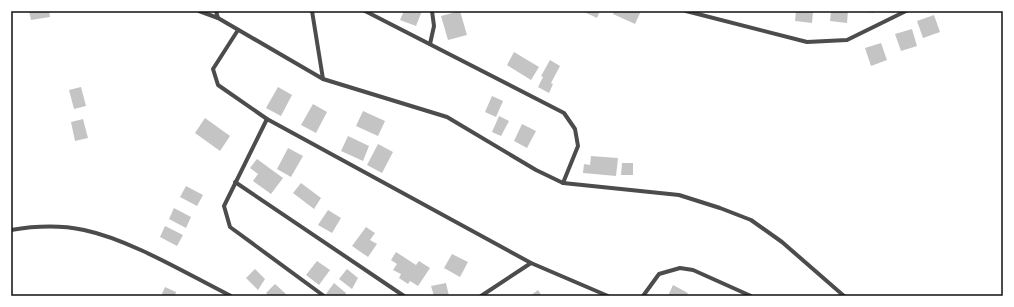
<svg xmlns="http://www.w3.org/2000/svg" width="1014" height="307" font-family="Literata,serif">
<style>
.building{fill:#c4c4c4}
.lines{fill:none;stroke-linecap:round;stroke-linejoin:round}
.minor{stroke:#4c4c4c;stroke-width:4}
.neatline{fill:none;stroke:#111;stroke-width:1.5}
</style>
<rect width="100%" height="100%" fill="#fff"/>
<!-- building -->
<g class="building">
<polygon points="29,11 49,11 50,17 31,20"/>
<polygon points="404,11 422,11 416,26 400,20"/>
<polygon points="460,11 467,35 448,40 441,16"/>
<polygon points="582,11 600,11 597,18"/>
<polygon points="614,11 641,11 635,24 613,14"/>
<polygon points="796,11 813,11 812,23 795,21"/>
<polygon points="831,11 848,11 847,23 830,21"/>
<polygon points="859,11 875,11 874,13"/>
<polygon points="934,15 940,32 923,38 917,21"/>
<polygon points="912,29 917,46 901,51 895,34"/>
<polygon points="881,43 887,60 871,66 865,48"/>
<polygon points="514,52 539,67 531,80 507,65"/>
<polygon points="550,60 560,66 551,83 553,84 549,93 538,87 543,77 541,76"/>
<polygon points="81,87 86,106 74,109 69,90"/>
<polygon points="278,87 292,95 281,116 266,108"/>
<polygon points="492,96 503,101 496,117 485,112"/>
<polygon points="313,104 327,112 316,133 301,125"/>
<polygon points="363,111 385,121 378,136 356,126"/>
<polygon points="499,116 509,121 501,136 492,132"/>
<polygon points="205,118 230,136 220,151 195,133"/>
<polygon points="83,119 88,138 75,141 71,122"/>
<polygon points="522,124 536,131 527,148 514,141"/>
<polygon points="348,136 369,146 363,161 341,151"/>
<polygon points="378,144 393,152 382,173 367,165"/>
<polygon points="288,148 303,156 291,177 277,169"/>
<polygon points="591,156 618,158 616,176 583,173 584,164 590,165"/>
<polygon points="257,159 283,178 271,194 253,181 258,174 250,168"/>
<polygon points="622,163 633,163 633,175 621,175"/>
<polygon points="301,183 321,198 314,209 293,193"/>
<polygon points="186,186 203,195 197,206 180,197"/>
<polygon points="174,208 191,217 186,228 169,219"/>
<polygon points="328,210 341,218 332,233 318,225"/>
<polygon points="165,226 183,235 177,246 160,237"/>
<polygon points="366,227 375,233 370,240 377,244 368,257 352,246"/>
<polygon points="396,252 416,265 419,261 430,268 418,286 410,281 408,284 399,278 401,274 393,270 397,264 391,260"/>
<polygon points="452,254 468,262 460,277 444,268"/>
<polygon points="317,261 330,270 319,285 306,275"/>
<polygon points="255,269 265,279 258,290 246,278"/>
<polygon points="347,269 358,278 352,289 339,279"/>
<polygon points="334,283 346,293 344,296 329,296 326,294"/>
<polygon points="446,283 449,296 434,296 431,286"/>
<polygon points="275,284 286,294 284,296 269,296 266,293"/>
<polygon points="673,285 688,293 686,296 668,296"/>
<polygon points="165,287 176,292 175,296 161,296"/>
<polygon points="538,290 542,296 530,296"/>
</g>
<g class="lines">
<!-- minor -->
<g class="minor">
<polyline points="199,11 218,18 323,79 447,117 536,170 563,183 679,195 720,208 751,220 782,242 844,296"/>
<polyline points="216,11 218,18"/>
<polyline points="312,11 323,79"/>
<polyline points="365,11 564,113 575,129 578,146 563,183"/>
<polyline points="686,11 807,42 847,40 906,11"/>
<polyline points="238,30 213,69 218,85 267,119 531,263 608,296"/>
<polyline points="430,44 434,26 432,11"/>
<polyline points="267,119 224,206 230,227 324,296"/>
<polyline points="235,182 404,296"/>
<path d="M11,230C35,226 60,225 84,230C131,240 187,274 231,296"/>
<polyline points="481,296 531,263"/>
<polyline points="643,296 659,274 680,268 693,270 751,296"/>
</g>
</g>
<!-- border -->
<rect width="1014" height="307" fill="none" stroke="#ffffff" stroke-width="24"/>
<rect x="12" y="12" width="990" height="283" class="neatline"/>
</svg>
